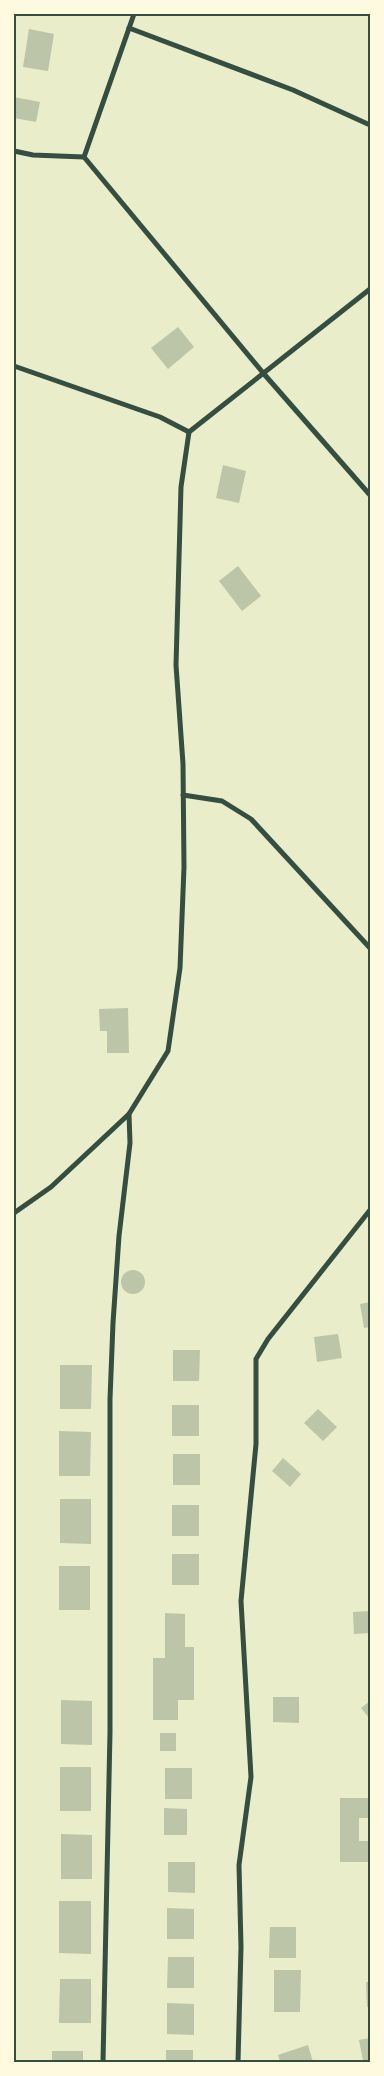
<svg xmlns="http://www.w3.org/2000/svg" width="384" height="2076" font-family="'Noto Serif',serif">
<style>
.building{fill:#bcc5a7}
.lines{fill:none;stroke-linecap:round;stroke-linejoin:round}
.minor{stroke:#344e41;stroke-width:5}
.neatline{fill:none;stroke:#344e41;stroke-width:2}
</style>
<rect width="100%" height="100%" fill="#e9edc9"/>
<!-- building -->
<g class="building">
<polygon points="29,29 54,34 48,71 23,67"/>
<polygon points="14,97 40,102 36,122 14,118"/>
<polygon points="178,327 194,347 168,369 151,348"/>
<polygon points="223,465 246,471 239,503 216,498"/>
<polygon points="238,566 261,596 242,611 219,581"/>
<polygon points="128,1008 129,1053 107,1053 107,1031 100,1031 99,1009"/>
<circle cx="133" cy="1282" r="12"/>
<polygon points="370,1302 370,1327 364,1328 360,1304"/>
<polygon points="338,1334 342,1358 317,1362 314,1337"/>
<polygon points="173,1350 200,1350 199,1381 173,1381"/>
<polygon points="60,1365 92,1365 91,1409 60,1409"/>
<rect x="172" y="1405" width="27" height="31"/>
<polygon points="318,1409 337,1427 323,1441 304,1423"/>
<polygon points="59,1431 91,1432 90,1476 59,1476"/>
<rect x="173" y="1454" width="27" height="31"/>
<polygon points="283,1458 301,1474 290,1487 272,1471"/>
<polygon points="60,1499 91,1499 91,1544 60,1543"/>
<rect x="172" y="1505" width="27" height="31"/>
<rect x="172" y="1554" width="27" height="31"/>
<rect x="59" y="1566" width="31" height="44"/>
<polygon points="370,1611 370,1633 354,1634 353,1612"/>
<polygon points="165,1613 185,1614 185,1647 194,1647 194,1700 178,1700 178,1720 153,1720 153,1658 165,1658"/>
<polygon points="273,1697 299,1697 299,1723 273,1722"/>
<polygon points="61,1700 92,1701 92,1745 61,1744"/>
<polygon points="370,1701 370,1719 361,1708"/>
<rect x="160" y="1733" width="16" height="18"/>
<rect x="60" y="1767" width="31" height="44"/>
<rect x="165" y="1768" width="27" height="31"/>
<polygon points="340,1798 370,1798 370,1818 359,1818 359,1841 370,1841 370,1862 340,1862"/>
<polygon points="164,1808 187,1809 187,1835 164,1835"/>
<polygon points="61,1834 92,1835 92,1879 61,1879"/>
<polygon points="168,1862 195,1862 195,1893 168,1892"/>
<polygon points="59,1901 91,1901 91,1954 59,1953"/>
<polygon points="167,1908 194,1909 194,1939 167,1939"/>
<polygon points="270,1927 296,1927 296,1958 269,1958"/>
<polygon points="168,1957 194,1957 194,1988 167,1988"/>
<polygon points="274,1970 301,1970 300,2012 274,2012"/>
<polygon points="60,1979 91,1979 91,2023 59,2023"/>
<polygon points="366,1982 370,1982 370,2007 367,2007"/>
<polygon points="167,2003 194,2004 194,2035 167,2034"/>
<polygon points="370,2038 370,2060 363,2061 359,2040"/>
<polygon points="308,2045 313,2062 280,2062 278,2055"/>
<rect x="166" y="2050" width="27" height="12"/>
<rect x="52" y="2051" width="31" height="11"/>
</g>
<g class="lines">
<!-- minor -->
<g class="minor">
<polyline points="134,14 84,157 264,374 370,495"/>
<polyline points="129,28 293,90 370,125"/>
<polyline points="14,151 33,155 84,157"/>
<polyline points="14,366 160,417 189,432"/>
<polyline points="183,795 222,801 251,819 370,948"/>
<polyline points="14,1213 51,1187 129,1114"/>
<polyline points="103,2062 110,1732 110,1399 113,1323 119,1236 130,1143 129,1114 168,1051 180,968 184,867 183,764 176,665 181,487 189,432 370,289"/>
<polyline points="238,2062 241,1947 239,1865 251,1777 241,1601 256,1444 256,1359 268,1339 370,1210"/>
</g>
</g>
<!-- border -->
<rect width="384" height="2076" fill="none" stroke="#fefae0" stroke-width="30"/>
<rect x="15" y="15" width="354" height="2046" class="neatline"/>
</svg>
